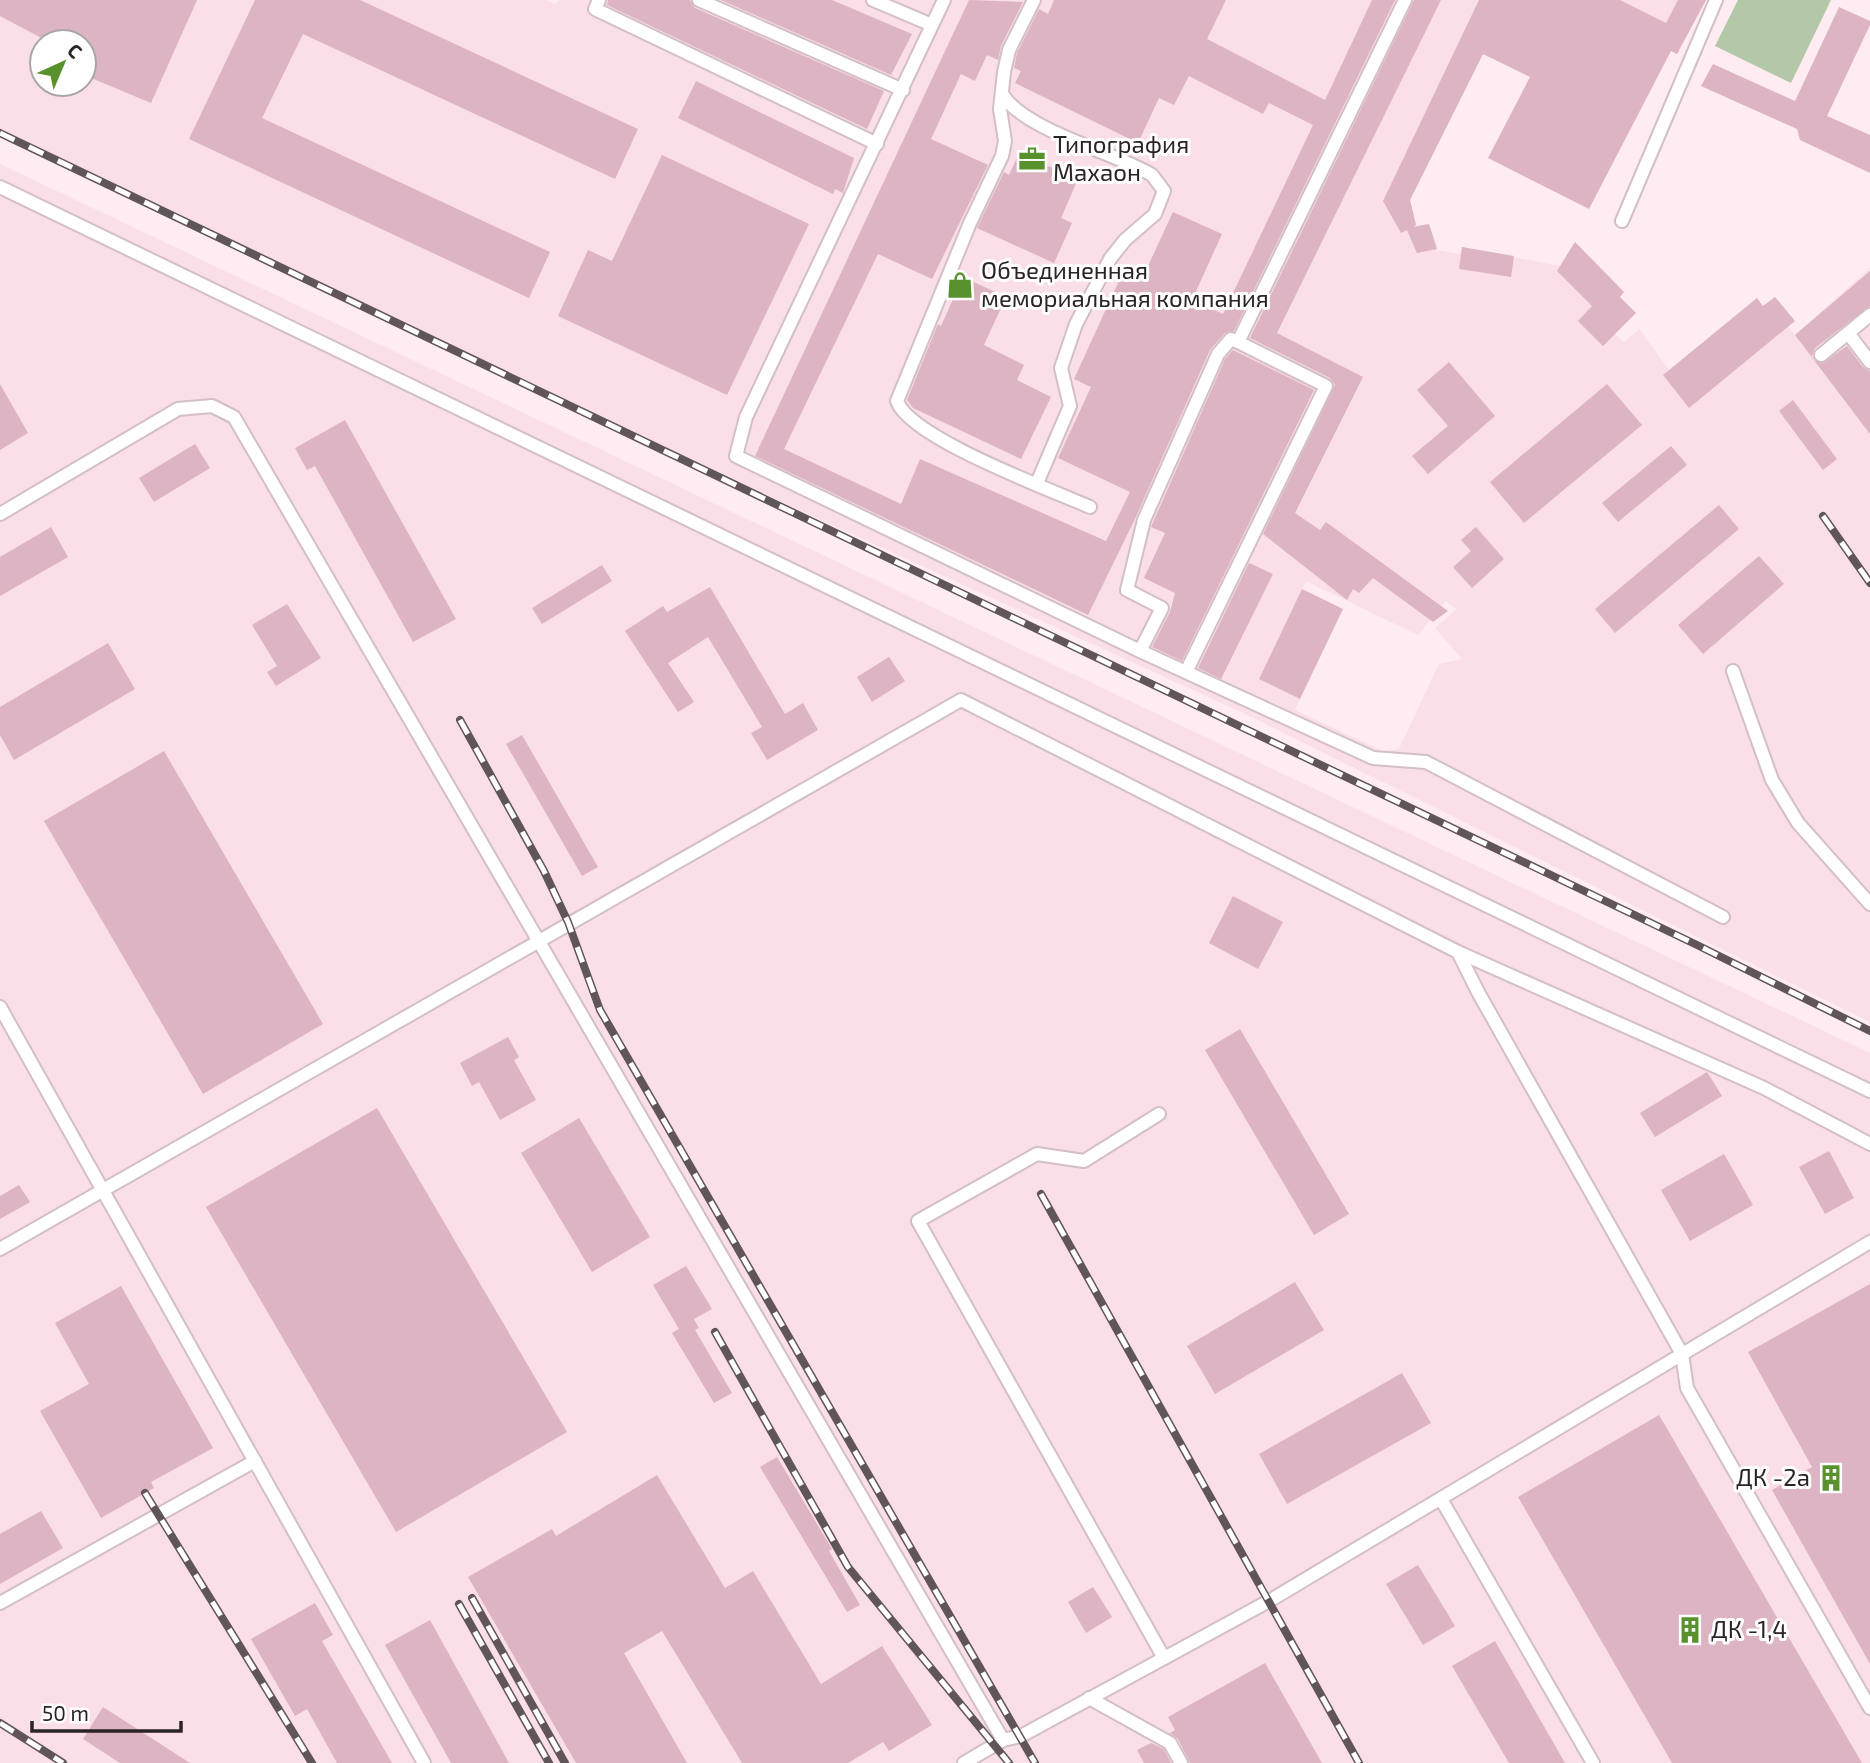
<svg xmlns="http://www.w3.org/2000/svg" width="1870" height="1763" font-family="'Exo 2',sans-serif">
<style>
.built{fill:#fadee8;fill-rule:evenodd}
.forest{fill:#b3c8a7}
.building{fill:#ddb4c3}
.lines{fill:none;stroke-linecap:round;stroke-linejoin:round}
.lane-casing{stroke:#d3bfc6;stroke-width:16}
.lane{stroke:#fff;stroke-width:12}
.rail-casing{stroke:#605559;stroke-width:8}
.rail{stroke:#fefefe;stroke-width:5;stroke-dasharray:16;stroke-linecap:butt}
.labels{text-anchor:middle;stroke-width:6;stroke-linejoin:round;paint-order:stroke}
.poi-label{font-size:24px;fill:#2b2326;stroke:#fefefe;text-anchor:start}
</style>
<rect width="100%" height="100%" fill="#ffebf2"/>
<!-- built -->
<g class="built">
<path d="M0,0H547L554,4L560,0H1510L1410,200L1416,226L1429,224L1437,247L1435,250L1461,254L1462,247L1560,266L1575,242L1624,292L1620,297L1615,334L1624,342L1639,329L1669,370L1663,375L1689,407L1788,327L1795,335L1870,268V1022L1241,712L647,440L6,134L0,131ZM42,42H84V84H42ZM1306,581L1418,635L1445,601L1457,609L1435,628L1462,659L1439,664L1399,749L1383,751L1295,710L1300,699L1259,678Z"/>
<polygon points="1570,0 1706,0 1677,54"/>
<polygon points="0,164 1870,1053 1870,1763 0,1763"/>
</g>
<!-- forest -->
<polygon class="forest" points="1738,0 1831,0 1791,83 1715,46"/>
<!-- building -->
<g class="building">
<polygon points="0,0 197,0 151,103 84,75 84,42 49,42 0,16"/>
<polygon points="255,0 360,0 638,129 615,179 303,34 262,118 550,252 529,298 189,139"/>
<polygon points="608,0 690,0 695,8 884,91 867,129 607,5"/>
<polygon points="721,0 832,0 912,34 891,75"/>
<polygon points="969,0 1023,2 1001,46 998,60 987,55 975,81 961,74 931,139 988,165 932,279 878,254 784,449 901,504 920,459 1106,541 1130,492 1058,458 1091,387 1074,379 1123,272 1141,281 1173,212 1222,234 1192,300 1223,314 1313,125 1269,103 1263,114 1189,76 1174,105 1159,98 1138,143 1015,83 1021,71 1014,68 1017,53 1039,9 1048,14 1054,0 1226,0 1207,39 1325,100 1372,0 1395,0 1234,331 1225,333 1210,350 1135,519 1088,615 755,456"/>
<polygon points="1414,0 1441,0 1277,333 1363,377 1295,513 1320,530 1326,522 1448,611 1433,622 1373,578 1359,593 1353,589 1347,600 1263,534 1335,385 1330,378 1250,338"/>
<polygon points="1479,0 1620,0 1666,23 1678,0 1706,0 1677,54 1671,51 1589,209 1488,158 1530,77 1483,54 1410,200 1416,225 1413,227 1429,224 1437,249 1417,253 1407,230 1401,233 1383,201"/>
<polygon points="1839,7 1870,21 1870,25 1827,116 1870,135 1870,173 1800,140 1797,129 1701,86 1713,64 1795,101"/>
<polygon points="696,81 854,158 843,193 835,189 833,194 678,118"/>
<polygon points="1019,153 1078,179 1061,218 1072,223 1054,263 977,228 1004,172 1009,175"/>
<polygon points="662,155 809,224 727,395 558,316 588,250 612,261"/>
<polygon points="1575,242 1624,292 1620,297 1636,313 1603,346 1578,321 1592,306 1557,271"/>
<polygon points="1462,247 1514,256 1511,277 1459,269"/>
<polygon points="1870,271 1870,306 1815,348 1812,356 1815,361 1823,363 1847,346 1863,367 1870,371 1870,434 1795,335"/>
<polygon points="963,277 1006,297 984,345 1024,365 1017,380 1051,397 1021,459 913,408 907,400 938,324 941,326"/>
<polygon points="1775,297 1795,321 1689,408 1663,375 1757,298 1763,306"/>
<polygon points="1233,350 1314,390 1182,661 1152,647 1170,612 1175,593 1144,578 1165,533 1151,527 1225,359"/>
<polygon points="1449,362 1495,416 1428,474 1412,456 1448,426 1417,390"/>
<polygon points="0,384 28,433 0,450"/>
<polygon points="1607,384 1642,425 1524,523 1490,482"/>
<polygon points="1793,400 1837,459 1823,470 1779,411"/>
<polygon points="345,420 456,619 413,642 315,466 307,470 295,448"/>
<polygon points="195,444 210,468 154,502 139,478"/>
<polygon points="1671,446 1687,465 1618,522 1602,503"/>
<polygon points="1719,505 1739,529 1615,633 1595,609"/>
<polygon points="51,527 68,557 0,596 0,557"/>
<polygon points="1476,527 1504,559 1472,588 1453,567 1471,551 1461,540"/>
<polygon points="1759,556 1784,584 1703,654 1678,625"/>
<polygon points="1249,563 1273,574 1221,679 1198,668"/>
<polygon points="602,565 612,581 542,624 532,608"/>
<polygon points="710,587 785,714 803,703 818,730 767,760 751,733 762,727 708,637 668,663 694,702 678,712 625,631 663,606 667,612"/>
<polygon points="1302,589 1343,609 1300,699 1259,679"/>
<polygon points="287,604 321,658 276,686 267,672 277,666 252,625"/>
<polygon points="108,643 135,689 14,760 0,735 0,707"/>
<polygon points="889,657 905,681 872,702 857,677"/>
<polygon points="522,735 598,867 582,876 506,744"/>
<polygon points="164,751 323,1024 203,1094 44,821"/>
<polygon points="1233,896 1283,922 1258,969 1209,943"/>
<polygon points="1240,1029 1349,1214 1314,1235 1205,1050"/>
<polygon points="508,1037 519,1057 514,1060 536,1100 500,1120 479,1082 472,1086 460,1063"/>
<polygon points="1707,1072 1722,1096 1655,1137 1640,1113"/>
<polygon points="377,1108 567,1432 396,1532 206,1207"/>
<polygon points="579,1118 650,1237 592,1272 521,1153"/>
<polygon points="1829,1151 1854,1198 1825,1214 1799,1167"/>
<polygon points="1724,1154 1753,1205 1690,1241 1661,1190"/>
<polygon points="19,1185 30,1202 0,1219 0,1196"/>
<polygon points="686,1266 712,1309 694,1319 699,1328 695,1330 732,1393 714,1403 672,1333 679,1329 653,1285"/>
<polygon points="1295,1282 1324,1330 1215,1394 1187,1346"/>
<polygon points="1870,1284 1870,1664 1772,1490 1812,1467 1748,1352"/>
<polygon points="121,1286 213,1448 151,1482 154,1488 101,1518 40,1411 89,1384 55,1323"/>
<polygon points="1402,1373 1431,1423 1287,1504 1259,1454"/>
<polygon points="1659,1415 1862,1763 1672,1763 1518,1497"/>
<polygon points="777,1457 832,1549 829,1551 860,1605 847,1612 760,1467"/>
<polygon points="657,1475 725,1588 753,1571 821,1684 882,1646 932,1725 889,1751 883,1742 848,1763 742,1763 662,1631 624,1653 687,1763 576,1763 468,1577 552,1529 556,1536"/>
<polygon points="41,1511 63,1548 0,1584 0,1534"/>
<polygon points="1418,1565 1455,1626 1423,1645 1386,1584"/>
<polygon points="1093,1587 1112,1617 1086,1633 1068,1602"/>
<polygon points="315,1603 333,1635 322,1641 392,1763 337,1763 307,1709 295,1716 251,1639"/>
<polygon points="430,1620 509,1763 451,1763 385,1645"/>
<polygon points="1495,1641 1565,1763 1509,1763 1452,1666"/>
<polygon points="1265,1663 1322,1763 1190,1763 1178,1739 1170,1733 1175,1730 1168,1717"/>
<polygon points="103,1707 190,1763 120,1763 83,1739"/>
<polygon points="1151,1743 1164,1749 1171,1763 1144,1763 1137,1750"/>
</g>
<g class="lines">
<defs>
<g id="lane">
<polyline points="599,0 595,9 877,144"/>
<polyline points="699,0 903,90"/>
<polyline points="873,0 932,25"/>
<polyline points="944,0 746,417 736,456 1140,651 1373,758 1426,762 1723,917"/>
<path d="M1034,0L1009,50L1004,72L1000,109L1005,141L1002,156L970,223L897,401C910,438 1049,489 1090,507"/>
<path d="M1002,94C1025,131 1112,151 1152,175L1164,191L1155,214L1125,240L1110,259L1076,324L1061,368L1070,406L1037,483"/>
<polyline points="0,187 1870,1091"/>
<polyline points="1622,221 1716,0"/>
<polyline points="1848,333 1870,315"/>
<polyline points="1821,355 1848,333 1870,362"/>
<polyline points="0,514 178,409 212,406 234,417 1003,1740"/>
<polyline points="1140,651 1162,608 1127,590 1144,520 1218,354 1231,339 1238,342 1405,0"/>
<polyline points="1187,670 1326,386 1238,342"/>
<polyline points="1733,671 1772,780 1798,823 1870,904"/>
<polyline points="1458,952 1764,1088 1870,1144"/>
<polyline points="0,1007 424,1763"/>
<polyline points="1159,1114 1084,1161 1037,1154 918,1221 1164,1658"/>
<polyline points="0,1249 961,700 1458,952 1478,992 1682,1354 1687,1388 1870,1708"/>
<polyline points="1441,1499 1593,1763"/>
<polyline points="0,1603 255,1461"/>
<polyline points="1089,1698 1170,1743 1181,1763"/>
<polyline points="964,1763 1003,1740 1021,1736 1269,1601 1870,1242"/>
</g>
</defs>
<!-- lane casing -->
<use href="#lane" class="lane-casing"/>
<!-- lane -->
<use href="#lane" class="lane"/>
<defs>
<g id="rail">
<polyline points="0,133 1695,944 1870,1031"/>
<polyline points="1823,516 1870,583"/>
<polyline points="460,720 544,871 568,922 600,1010 1035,1763"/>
<polyline points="1041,1194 1359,1763"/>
<polyline points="715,1332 848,1567 1009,1763"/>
<polyline points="145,1493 312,1763"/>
<polyline points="472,1598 565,1763"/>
<polyline points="459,1604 549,1763"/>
<polyline points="0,1723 63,1763"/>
</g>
</defs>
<!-- rail casing -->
<use href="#rail" class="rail-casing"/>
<!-- rail -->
<use href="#rail" class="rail"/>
</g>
<!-- icons -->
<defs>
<symbol id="office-bare" viewBox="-9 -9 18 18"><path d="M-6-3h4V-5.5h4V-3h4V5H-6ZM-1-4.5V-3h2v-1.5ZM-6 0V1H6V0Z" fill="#59912e" stroke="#fefefe" stroke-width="2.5" paint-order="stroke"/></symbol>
<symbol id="shop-bare" viewBox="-9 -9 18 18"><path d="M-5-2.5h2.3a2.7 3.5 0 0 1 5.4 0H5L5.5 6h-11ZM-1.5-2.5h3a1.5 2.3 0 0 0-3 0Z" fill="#59912e" stroke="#fefefe" stroke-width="2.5" paint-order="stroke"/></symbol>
<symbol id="building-bare" viewBox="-9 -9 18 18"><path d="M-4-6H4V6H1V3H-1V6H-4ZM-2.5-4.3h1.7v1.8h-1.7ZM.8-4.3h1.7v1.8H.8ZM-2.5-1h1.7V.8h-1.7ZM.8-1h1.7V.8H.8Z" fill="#59912e" stroke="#fefefe" stroke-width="2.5" paint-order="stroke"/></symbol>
</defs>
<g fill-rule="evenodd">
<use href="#office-bare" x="1013" y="140" width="38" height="38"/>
<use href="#shop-bare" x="941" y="266" width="38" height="38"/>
<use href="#building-bare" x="1812" y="1459" width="38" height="38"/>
<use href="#building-bare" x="1671" y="1611" width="38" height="38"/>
</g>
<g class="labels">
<!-- poi labels -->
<g class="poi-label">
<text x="1053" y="153">Типография<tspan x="1053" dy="28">Махаон</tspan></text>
<text x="981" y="279">Объединенная<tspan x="981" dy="28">мемориальная компания</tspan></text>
<text x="1810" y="1486" text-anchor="end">ДК -2а</text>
<text x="1711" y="1638">ДК -1,4</text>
</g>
</g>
<!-- north arrow -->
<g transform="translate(63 63) rotate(44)"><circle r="33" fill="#fefefe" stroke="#aaa6a8" stroke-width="2"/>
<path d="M0-5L12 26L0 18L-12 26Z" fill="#59912e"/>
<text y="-10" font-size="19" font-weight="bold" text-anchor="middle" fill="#2b2326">С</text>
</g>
<!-- scale -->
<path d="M32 1721v10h149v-10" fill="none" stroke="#2b2326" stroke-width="3.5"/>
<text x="42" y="1721" font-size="21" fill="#2b2326" stroke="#fefefe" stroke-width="5" paint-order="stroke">50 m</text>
</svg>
